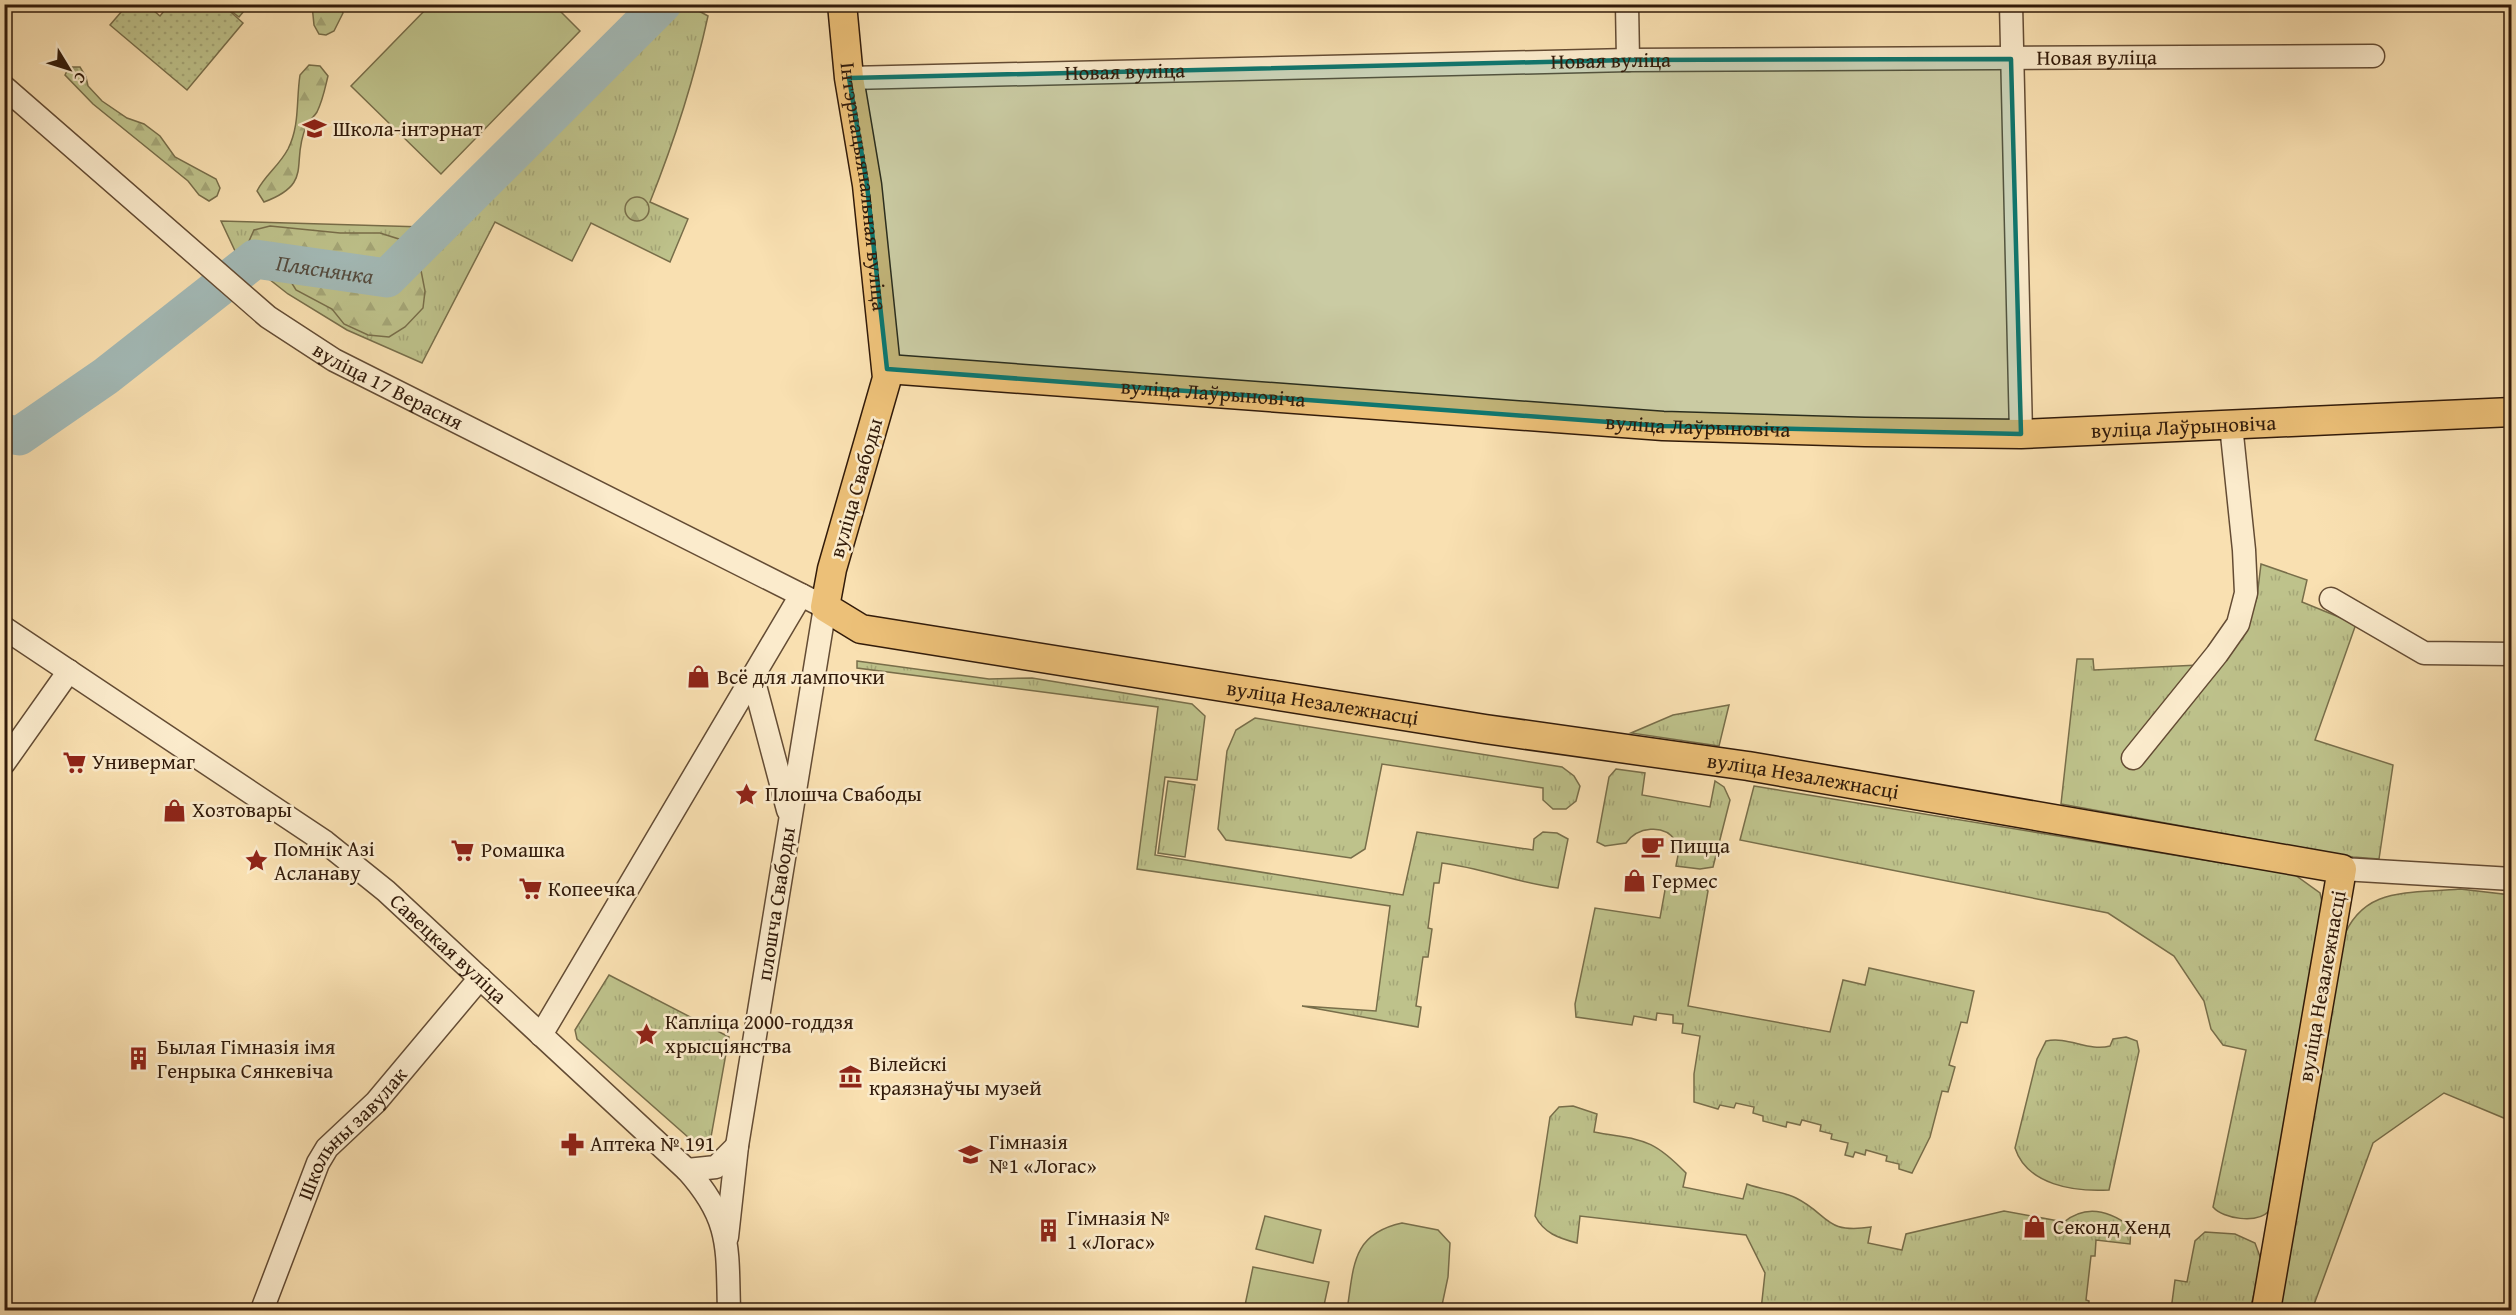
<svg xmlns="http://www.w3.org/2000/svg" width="2516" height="1315" font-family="'Gentium Book Plus',serif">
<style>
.grass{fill:url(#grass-tufts);stroke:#786e4a;stroke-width:1.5}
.forest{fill:url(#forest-firs);stroke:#786e4a;stroke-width:1.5}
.garden{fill:url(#garden-dots);stroke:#786e4a;stroke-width:1.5}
.pitch{fill:#bec28b;stroke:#786e4a;stroke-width:1.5}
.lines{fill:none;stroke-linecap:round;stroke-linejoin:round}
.river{stroke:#a3bab7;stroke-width:39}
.minor-casing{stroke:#644c34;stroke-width:25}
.major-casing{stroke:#321b0a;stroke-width:31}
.minor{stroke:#fbebcc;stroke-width:22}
.major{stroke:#ecc078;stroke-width:28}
.marked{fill:#0f766e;fill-opacity:0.2;stroke:#0f766e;stroke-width:4.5;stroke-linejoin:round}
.labels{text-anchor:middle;stroke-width:5;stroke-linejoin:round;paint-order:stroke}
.street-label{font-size:21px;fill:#321b0a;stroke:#fbebcc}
.poi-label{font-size:21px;fill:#321b0a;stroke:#fbebcc;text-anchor:start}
.water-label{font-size:22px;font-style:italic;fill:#544b3e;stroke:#fbebcc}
</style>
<defs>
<pattern id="grass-tufts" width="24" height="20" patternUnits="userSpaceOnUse" patternTransform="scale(1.5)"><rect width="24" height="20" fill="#bec28b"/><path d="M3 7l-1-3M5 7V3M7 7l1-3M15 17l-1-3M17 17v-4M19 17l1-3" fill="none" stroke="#a4a677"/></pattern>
<pattern id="forest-firs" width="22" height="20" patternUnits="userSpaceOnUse" patternTransform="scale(1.5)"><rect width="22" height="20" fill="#bec28b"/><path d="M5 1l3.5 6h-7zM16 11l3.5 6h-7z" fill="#a4a677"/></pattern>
<pattern id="garden-dots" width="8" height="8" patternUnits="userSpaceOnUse" patternTransform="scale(1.5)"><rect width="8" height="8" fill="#bec28b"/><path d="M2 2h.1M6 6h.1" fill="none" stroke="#a4a677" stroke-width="1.8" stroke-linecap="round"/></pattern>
</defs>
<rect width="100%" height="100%" fill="#f9e0b1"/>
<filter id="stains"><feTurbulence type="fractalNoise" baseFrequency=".00333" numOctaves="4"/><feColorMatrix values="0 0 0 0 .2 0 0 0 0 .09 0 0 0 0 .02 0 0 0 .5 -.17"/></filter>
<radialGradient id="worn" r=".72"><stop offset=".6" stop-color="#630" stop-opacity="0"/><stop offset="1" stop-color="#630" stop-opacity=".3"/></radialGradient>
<!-- grass -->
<g class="grass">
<polygon points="223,5 249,5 239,17"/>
<path d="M639,5H688L708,16C694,80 674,142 650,202L688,219L670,262L591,223L572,261L495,222L422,363L347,330L288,294L236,253L221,221L424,227L635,12Z"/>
<polygon points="2261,564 2307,580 2302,602 2356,624 2315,740 2393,765 2379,859 2353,857 2061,804 2077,659 2093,659 2094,670 2220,664 2248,626 2257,597"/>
<path d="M857,661L989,679L1032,678L1192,704L1205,716L1197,780L1165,777L1155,855L1403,895L1417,832L1533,850L1534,839L1543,832L1557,833L1568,839L1558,888C1518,883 1482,868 1442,863L1439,883H1434L1428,928L1432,929L1428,957H1423L1416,1006L1421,1007L1418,1027L1302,1006L1376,1011L1390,906L1137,869L1158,707L857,668Z"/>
<polygon points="1729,705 1719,746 1631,733 1673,715"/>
<polygon points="1255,718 1562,767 1574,776 1580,786 1576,801 1566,809 1553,809 1543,800 1543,788 1382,764 1365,849 1351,858 1226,840 1218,829 1227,751 1236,730"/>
<path d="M1616,769L1645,773L1642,795L1710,807L1715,781L1724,787L1730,800L1713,867L1700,869L1676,866C1677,858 1681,849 1676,841C1664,823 1637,827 1626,843L1605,846L1597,842L1609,777Z"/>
<polygon points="1168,781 1195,785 1185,857 1158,853"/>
<path d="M1754,786L2295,875L2320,893L2322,902L2269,1211C2257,1224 2223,1219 2213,1207L2246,1050L2223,1045L2211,1029L2204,1001L2174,956L2108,913L1740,840Z"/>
<polygon points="1667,879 1702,885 1708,891 1688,1006 1830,1032 1843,980 1865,985 1869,968 1974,991 1967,1023 1961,1022 1949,1065 1955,1067 1948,1092 1942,1091 1930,1137 1912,1173 1899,1169 1899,1164 1886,1161 1887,1156 1866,1150 1865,1155 1855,1152 1853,1157 1845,1155 1848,1143 1831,1139 1832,1134 1820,1131 1821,1125 1802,1120 1800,1125 1787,1122 1786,1127 1763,1121 1763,1116 1753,1113 1754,1107 1736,1103 1734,1108 1720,1105 1718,1109 1694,1102 1694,1074 1700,1036 1682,1033 1683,1024 1673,1023 1673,1015 1657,1013 1656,1020 1634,1016 1632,1025 1576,1017 1575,1004 1595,908 1660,918"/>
<path d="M2460,889L2511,895V1121L2444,1093L2373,1143L2312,1310H2279L2342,941C2362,885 2410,894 2460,889Z"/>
<polygon points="609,975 729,1037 711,1137 706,1144 697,1145 577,1039 575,1030"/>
<path d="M2126,1037L2137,1041L2139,1051L2109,1190C2074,1192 2027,1185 2015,1148L2037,1059L2046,1041C2068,1036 2089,1052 2110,1046L2113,1039Z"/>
<path d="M1573,1106L1597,1114L1594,1132C1642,1141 1650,1136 1686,1173L1683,1187L1743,1199L1747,1184C1762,1190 1782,1191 1796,1198C1830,1215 1824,1234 1871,1227L1868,1243L1902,1250L1906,1234L2004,1211L2064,1222C2086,1204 2110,1211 2131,1227L2130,1244L2096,1240L2095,1256H2091L2086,1300L2089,1301L2088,1310H1761L1765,1273L1746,1235L1580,1216L1577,1243C1558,1238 1544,1233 1535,1216L1550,1117L1559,1107Z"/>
<polygon points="2205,1232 2235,1234 2255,1243 2262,1262 2250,1310 2171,1310 2175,1280 2187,1282 2195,1241"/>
</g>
<!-- forest -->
<g class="forest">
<polygon points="312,5 340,5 343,13 334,31 326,35 319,34 314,25"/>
<path d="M309,65L320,66L328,76C325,88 323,100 317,112C314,117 308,121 306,127C290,163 315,183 264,202L257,191C265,175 279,166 288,149C300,125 296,101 300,75Z"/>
<polygon points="69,67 80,67 86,77 88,86 102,101 127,118 144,124 160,136 175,157 216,179 220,188 217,196 209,201 199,195 188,181 93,104 65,75"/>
<circle cx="637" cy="209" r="12"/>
<polygon points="270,226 340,233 380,233 402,240 419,260 425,291 423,308 405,327 389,337 368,335 344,324 332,309 296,290 288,277 294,269 288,257 259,251 249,241 254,230"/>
</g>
<!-- garden -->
<polygon class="garden" points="128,4 147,5 160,16 169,5 223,5 243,23 187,90 110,25"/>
<!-- pitch -->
<g class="pitch">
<polygon points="430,5 554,5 580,31 441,174 351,86"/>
<polygon points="1265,1216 1321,1230 1313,1263 1256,1249"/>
<path d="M1402,1223L1438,1230L1450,1243L1448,1277L1441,1310H1347C1354,1267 1351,1234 1402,1223Z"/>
<polygon points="1253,1267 1329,1282 1323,1310 1244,1310"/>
</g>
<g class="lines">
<!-- river -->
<path class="river" id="s1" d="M4,433L19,436L106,376L255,259L387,278L662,4"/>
<defs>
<g id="minor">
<polyline points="1627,4 1628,60"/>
<polyline points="2011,4 2021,434"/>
<path id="s2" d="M849,78L1628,60L2373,56"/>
<path id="s3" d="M4,87L268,317L334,360L825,607L737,1146L727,1237"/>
<polyline points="2331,599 2424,653 2512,654"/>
<path id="s4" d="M4,628L325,842L386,891L687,1170C732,1220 727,1248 729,1310"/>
<polyline points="753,678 788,810"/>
<polyline points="2133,758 2217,654 2238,624 2246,593 2244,550 2231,425"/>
<polyline points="4,763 69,671"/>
<polyline points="2342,869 2512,879"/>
<polyline points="541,1035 801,595"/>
<polyline points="687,1170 716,1167 737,1146"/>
<path id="s5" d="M262,1310L318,1163L327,1148L376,1102L480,978"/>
</g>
<g id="major">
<path id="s6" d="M842,4L849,78L867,185L887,378L832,569L825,607L861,629L1485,729L1748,766L2342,869L2266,1310"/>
<path id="s7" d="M887,369L1663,426L1865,432L2021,434L2512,412"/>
</g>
</defs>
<!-- minor casing -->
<use href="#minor" class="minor-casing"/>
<!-- major casing -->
<use href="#major" class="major-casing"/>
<!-- minor -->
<use href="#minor" class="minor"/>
<!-- major -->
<use href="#major" class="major"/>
</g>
<!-- marked area -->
<path class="marked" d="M2011,59L2021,434L1663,426L887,369L867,185L849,78L1628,60Z"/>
<!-- icons -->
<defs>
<symbol id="school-bare" viewBox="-9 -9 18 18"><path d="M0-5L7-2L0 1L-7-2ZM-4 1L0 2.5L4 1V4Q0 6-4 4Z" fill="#8f2418" stroke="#fbebcc" stroke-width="2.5" paint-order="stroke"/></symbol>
<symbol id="shop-bare" viewBox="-9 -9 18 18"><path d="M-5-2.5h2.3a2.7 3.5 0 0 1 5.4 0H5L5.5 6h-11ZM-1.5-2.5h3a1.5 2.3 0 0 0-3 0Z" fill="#8f2418" stroke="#fbebcc" stroke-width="2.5" paint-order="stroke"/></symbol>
<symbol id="supermarket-bare" viewBox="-9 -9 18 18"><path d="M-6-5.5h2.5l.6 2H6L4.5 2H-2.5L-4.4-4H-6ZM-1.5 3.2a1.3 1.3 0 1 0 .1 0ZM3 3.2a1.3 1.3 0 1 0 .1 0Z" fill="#8f2418" stroke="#fbebcc" stroke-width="2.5" paint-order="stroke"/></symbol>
<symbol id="sight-bare" viewBox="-9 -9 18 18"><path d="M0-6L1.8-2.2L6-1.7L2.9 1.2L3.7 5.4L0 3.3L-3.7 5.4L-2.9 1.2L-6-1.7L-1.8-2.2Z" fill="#8f2418" stroke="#fbebcc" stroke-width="2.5" paint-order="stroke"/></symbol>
<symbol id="cafe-bare" viewBox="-9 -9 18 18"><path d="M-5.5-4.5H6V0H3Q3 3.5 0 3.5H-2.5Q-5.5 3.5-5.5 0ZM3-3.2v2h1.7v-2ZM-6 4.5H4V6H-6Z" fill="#8f2418" stroke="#fbebcc" stroke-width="2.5" paint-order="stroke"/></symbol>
<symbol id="building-bare" viewBox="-9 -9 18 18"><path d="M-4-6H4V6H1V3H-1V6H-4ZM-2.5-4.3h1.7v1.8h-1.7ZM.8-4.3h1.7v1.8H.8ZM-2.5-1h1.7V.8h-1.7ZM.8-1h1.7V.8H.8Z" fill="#8f2418" stroke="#fbebcc" stroke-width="2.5" paint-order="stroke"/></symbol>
<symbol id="museum-bare" viewBox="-9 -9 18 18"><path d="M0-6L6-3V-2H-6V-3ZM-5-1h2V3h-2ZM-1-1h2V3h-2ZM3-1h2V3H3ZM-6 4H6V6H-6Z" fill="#8f2418" stroke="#fbebcc" stroke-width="2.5" paint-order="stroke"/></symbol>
<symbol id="pharmacy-bare" viewBox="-9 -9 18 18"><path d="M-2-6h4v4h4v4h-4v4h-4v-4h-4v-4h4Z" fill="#8f2418" stroke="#fbebcc" stroke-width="2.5" paint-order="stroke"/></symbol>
</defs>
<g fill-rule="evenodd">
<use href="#school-bare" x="298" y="112" width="33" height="33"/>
<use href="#shop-bare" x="682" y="660" width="33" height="33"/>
<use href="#supermarket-bare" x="58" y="746" width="33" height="33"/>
<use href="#sight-bare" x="730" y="778" width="33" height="33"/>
<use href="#shop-bare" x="158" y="794" width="33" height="33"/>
<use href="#cafe-bare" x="1636" y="830" width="33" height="33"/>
<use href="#supermarket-bare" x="446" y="834" width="33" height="33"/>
<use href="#sight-bare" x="240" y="844" width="33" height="33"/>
<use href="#shop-bare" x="1618" y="864" width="33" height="33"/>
<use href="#supermarket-bare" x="514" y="872" width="33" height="33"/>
<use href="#sight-bare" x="630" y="1018" width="33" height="33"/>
<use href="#building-bare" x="122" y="1042" width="33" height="33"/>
<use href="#museum-bare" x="834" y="1060" width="33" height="33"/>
<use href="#pharmacy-bare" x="556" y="1128" width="33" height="33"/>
<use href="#school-bare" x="954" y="1138" width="33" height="33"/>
<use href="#shop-bare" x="2018" y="1210" width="33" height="33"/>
<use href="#building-bare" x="1032" y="1214" width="33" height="33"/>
</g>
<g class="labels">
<!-- street labels -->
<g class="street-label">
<text dy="7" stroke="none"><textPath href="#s2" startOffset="1248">Новая вуліца</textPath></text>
<text dy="7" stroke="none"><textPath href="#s2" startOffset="762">Новая вуліца</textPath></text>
<text dy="7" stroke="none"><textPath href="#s2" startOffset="276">Новая вуліца</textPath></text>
<text dy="7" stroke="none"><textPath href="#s6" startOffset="184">Інтэрнацыянальная вуліца</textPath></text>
<text dy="7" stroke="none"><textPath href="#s3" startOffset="489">вуліца 17 Верасня</textPath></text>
<text dy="7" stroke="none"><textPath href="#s7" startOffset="327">вуліца Лаўрыновіча</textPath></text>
<text dy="7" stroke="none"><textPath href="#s7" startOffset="813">вуліца Лаўрыновіча</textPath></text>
<text dy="7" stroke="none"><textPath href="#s7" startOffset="1299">вуліца Лаўрыновіча</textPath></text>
<text transform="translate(856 488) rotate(-74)" y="7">вуліца Свабоды</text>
<text dy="7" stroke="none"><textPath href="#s6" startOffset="1124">вуліца Незалежнасці</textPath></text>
<text dy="7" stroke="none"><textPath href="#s6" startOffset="1610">вуліца Незалежнасці</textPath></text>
<text transform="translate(776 904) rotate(-81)" y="7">плошча Свабоды</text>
<text dy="7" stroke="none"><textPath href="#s4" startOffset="549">Савецкая вуліца</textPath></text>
<text transform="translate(2322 986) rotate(-80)" y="7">вуліца Незалежнасці</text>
<text dy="7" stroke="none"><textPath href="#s5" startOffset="201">Школьны завулак</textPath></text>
</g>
<!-- poi labels -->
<g class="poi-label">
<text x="333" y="136">Школа-інтэрнат</text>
<text x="717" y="684">Всё для лампочки</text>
<text x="92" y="769">Универмаг</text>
<text x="765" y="801">Плошча Свабоды</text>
<text x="192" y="817">Хозтовары</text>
<text x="1670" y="853">Пицца</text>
<text x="274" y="856">Помнік Азі<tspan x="274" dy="24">Асланаву</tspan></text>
<text x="481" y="857">Ромашка</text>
<text x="1652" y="888">Гермес</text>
<text x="548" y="896">Копеечка</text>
<text x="665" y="1029">Капліца 2000-годдзя<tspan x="665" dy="24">хрысціянства</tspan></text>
<text x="157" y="1054">Былая Гімназія імя<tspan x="157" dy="24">Генрыка Сянкевіча</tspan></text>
<text x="869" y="1071">Вілейскі<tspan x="869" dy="24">краязнаўчы музей</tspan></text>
<text x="989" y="1149">Гімназія<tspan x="989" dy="24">№1 «Логас»</tspan></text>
<text x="590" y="1151">Аптека № 191</text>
<text x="1067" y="1225">Гімназія №<tspan x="1067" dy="24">1 «Логас»</tspan></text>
<text x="2053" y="1234">Секонд Хенд</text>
</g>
<!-- water labels -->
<g class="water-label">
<text dy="8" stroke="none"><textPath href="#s1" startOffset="381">Пляснянка</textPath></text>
</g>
</g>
<!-- margin -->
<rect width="2516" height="1315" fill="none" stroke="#f9e0b1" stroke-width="24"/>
<rect x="6" y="6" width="2504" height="1303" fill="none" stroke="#321b0a" stroke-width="3"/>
<rect x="12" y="12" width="2492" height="1291" fill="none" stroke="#321b0a" stroke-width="1.5"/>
<!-- north arrow -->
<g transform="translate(69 69) rotate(128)" stroke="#fbebcc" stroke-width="4.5" paint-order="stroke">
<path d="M0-4.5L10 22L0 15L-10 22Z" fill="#321b0a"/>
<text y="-9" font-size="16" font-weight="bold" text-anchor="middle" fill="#321b0a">С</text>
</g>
<rect width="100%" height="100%" filter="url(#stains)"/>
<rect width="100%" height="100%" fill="url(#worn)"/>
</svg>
